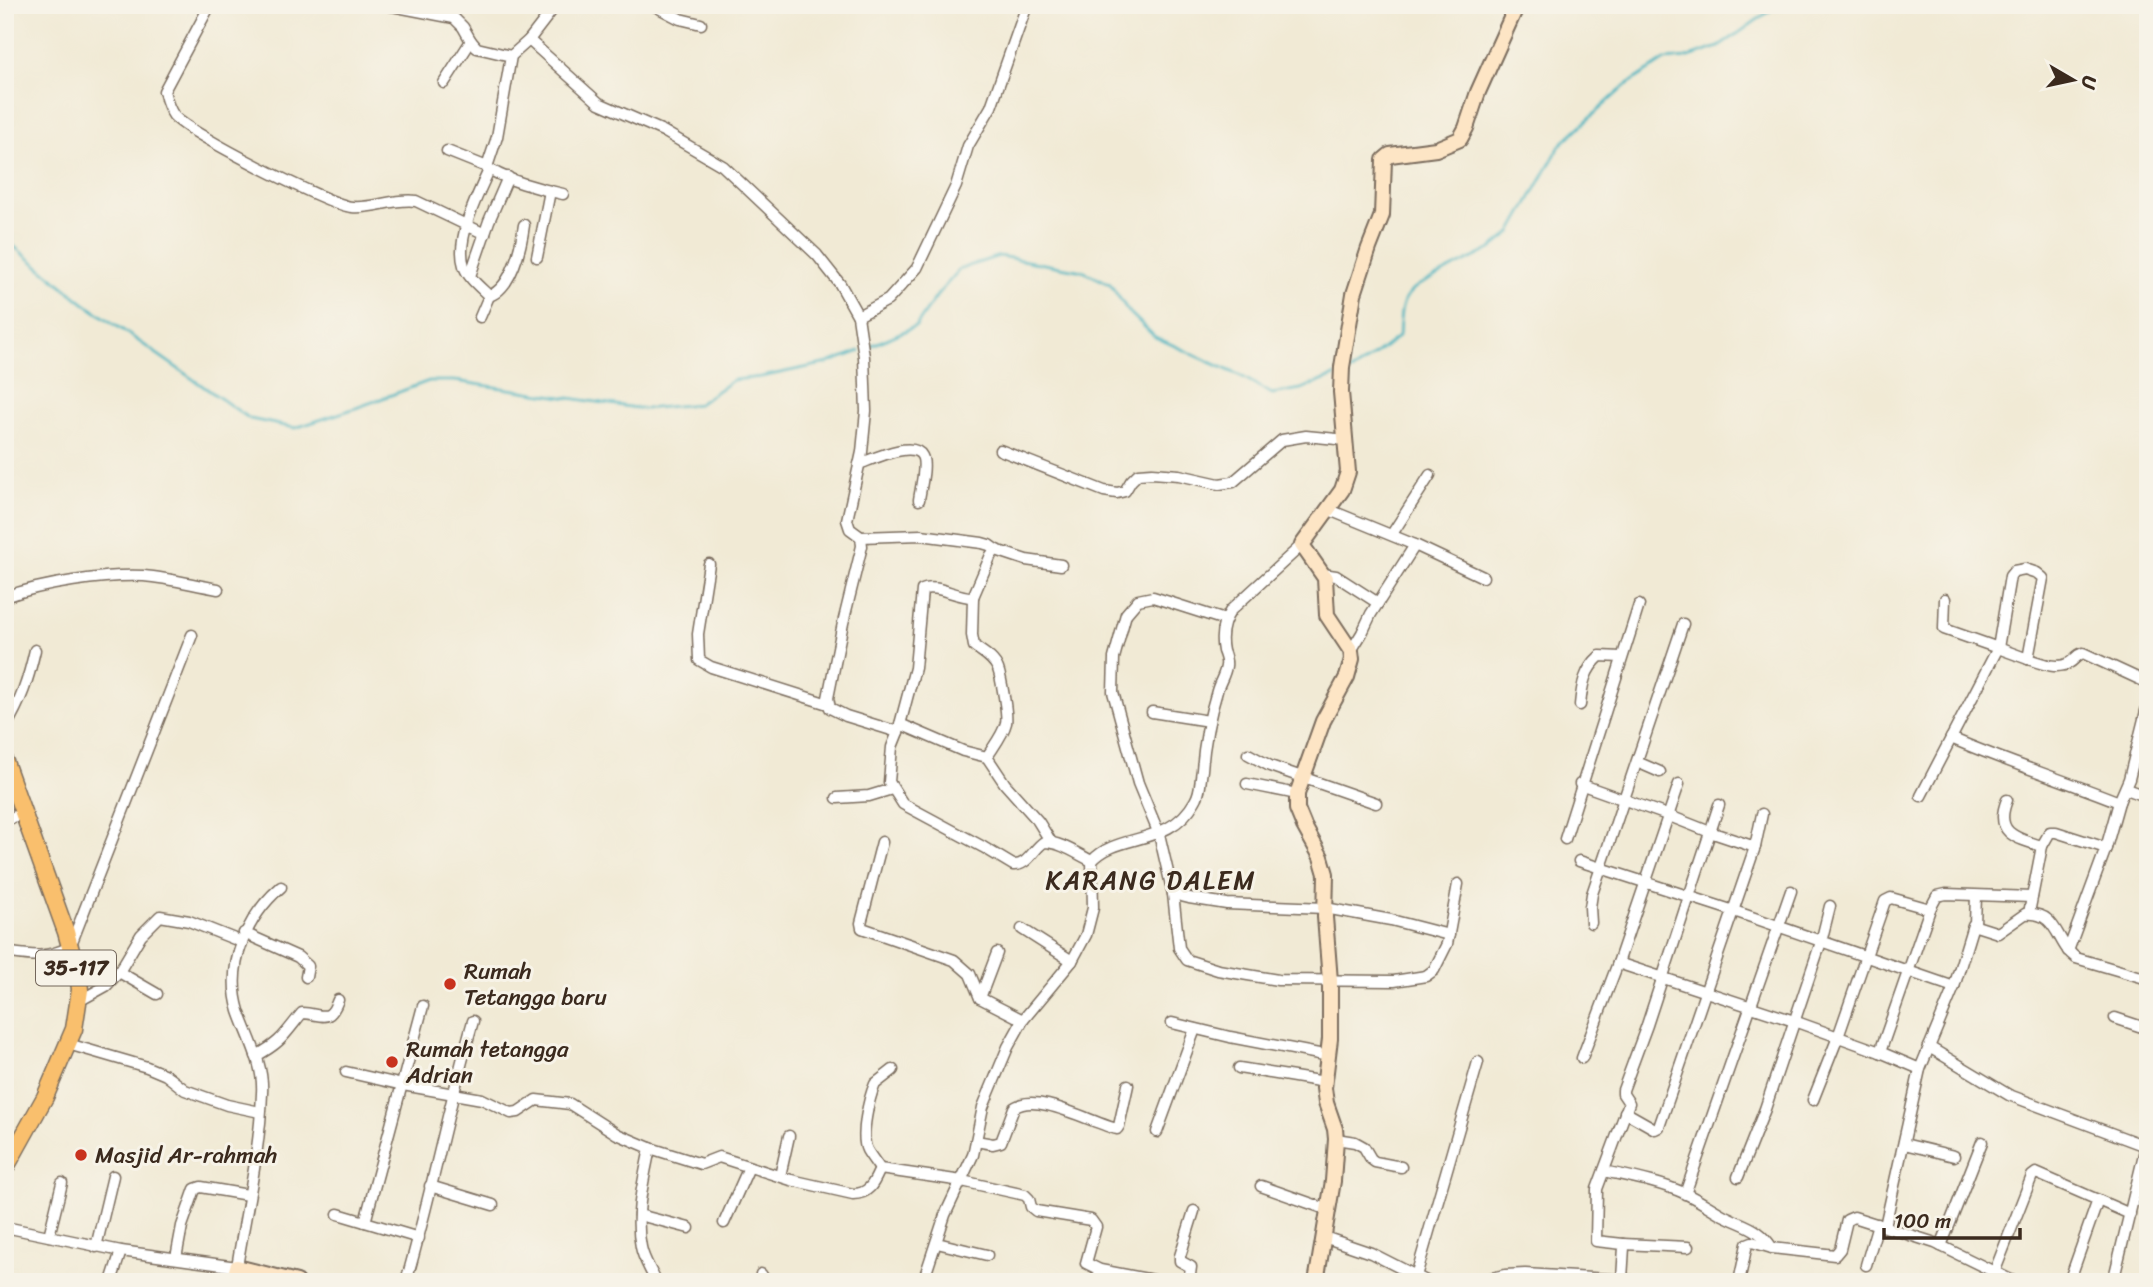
<svg xmlns="http://www.w3.org/2000/svg" width="2153" height="1287" font-family="Sriracha,sans-serif">
<style>
.lines{fill:none;stroke-linecap:round;stroke-linejoin:round}
.stream{stroke:#45b3c0;stroke-width:2.5}
.river{stroke:#45b3c0;stroke-width:16}
.street-casing{stroke:#7b6d5e;stroke-width:13}
.secondary-casing{stroke:#7b6d5e;stroke-width:18}
.primary-casing{stroke:#7b6d5e;stroke-width:19}
.street{stroke:#fff;stroke-width:10}
.secondary{stroke:#fde5c5;stroke-width:14}
.primary{stroke:#f9bf6d;stroke-width:16}
.poi-dot{fill:#c8321e;stroke:#f7f3e8;stroke-width:2.5}
.labels{text-anchor:middle;stroke-width:6;stroke-linejoin:round;paint-order:stroke}
.shield{fill:#f7f3e8;stroke:#73665b;stroke-width:2}
.shield-label{font-size:21px;font-weight:bold;fill:#3b2a1e}
.poi-label{font-size:23px;fill:#3b2a1e;stroke:#f7f3e8;text-anchor:start}
.quarter-label{font-size:26px;letter-spacing:2px;fill:#3b2a1e;stroke:#f7f3e8}
</style>
<rect width="100%" height="100%" fill="#f7f3e8"/>
<filter id="ink" filterUnits="userSpaceOnUse"><feTurbulence type="fractalNoise" baseFrequency=".0143" numOctaves="2"/><feDisplacementMap in="SourceGraphic" scale="14" xChannelSelector="R" yChannelSelector="G"/><feConvolveMatrix kernelMatrix="1 2 1 2 8 2 1 2 1" color-interpolation-filters="sRGB"/></filter>
<filter id="wash" filterUnits="userSpaceOnUse"><feTurbulence type="fractalNoise" baseFrequency=".00686" numOctaves="4" result="noise"/><feDisplacementMap in="SourceGraphic" scale="28" xChannelSelector="R" yChannelSelector="G"/><feGaussianBlur stdDeviation="1.57" result="paint"/><feColorMatrix in="noise" values="0 0 0 0 0 0 0 0 0 0 0 0 0 0 0 0 0 1.4 0 .05"/><feComposite in="paint" operator="in"/></filter>
<g filter="url(#wash)">
<rect width="100%" height="100%" fill="#f1ead5"/>
<g class="lines">
<!-- stream -->
<g class="stream">
<polyline points="6,240 84,303 250,419 295,428 356,408 429,381 455,381 643,409 698,404 733,380 761,377 828,363 860,351"/>
<polyline points="866,348 916,326 938,294 960,269 999,256 1083,271 1110,284 1128,311 1155,337 1241,376 1272,394 1301,389 1335,376"/>
<path d="M1348,372L1356,369L1399,336C1401,313 1398,299 1419,285L1491,249L1511,233L1561,144L1625,86L1665,60L1686,58L1719,47L1778,5"/>
</g>
<!-- river -->
<polyline class="river" points="5,239 6,240"/>
</g>
</g>
<g filter="url(#ink)">
<g class="lines">
<defs>
<g id="street">
<path d="M210,5L164,91C166,99 169,109 174,116C190,134 329,205 352,207C374,209 393,198 416,201L485,234"/>
<polyline points="387,5 454,18 463,27 471,41 477,48 511,56"/>
<path d="M556,5L529,40L511,56L497,137L487,167C501,179 544,190 563,194"/>
<polyline points="653,5 680,19 701,24"/>
<path d="M529,40L599,103L663,131L723,166L817,255L840,284L858,316L864,357L866,411L862,452L847,520L850,529L861,537L862,546L843,623L828,698L830,708L846,716L898,732L892,747L889,782L903,804L983,847L1013,865C1028,866 1033,849 1044,842C1061,842 1077,854 1092,861"/>
<polyline points="444,83 471,41"/>
<polyline points="447,151 487,167"/>
<polyline points="537,257 550,191"/>
<polyline points="470,276 489,221 508,177"/>
<path d="M489,296C512,288 521,247 524,225"/>
<polyline points="858,316 888,300 917,268 956,186 968,146 991,107 1027,5"/>
<path d="M480,317L489,296C480,287 468,278 464,266C455,239 478,194 489,170"/>
<polyline points="1000,450 1104,491 1117,493 1125,491 1131,481 1138,474 1152,473 1179,475 1219,484 1233,482 1282,440 1306,436 1347,440"/>
<path d="M859,464C871,460 913,439 922,456C927,465 920,490 919,500"/>
<polyline points="1327,509 1415,545 1483,577"/>
<polyline points="1392,534 1430,475"/>
<polyline points="861,537 921,535 982,543 989,545 996,550"/>
<polyline points="709,564 698,634 699,660 711,667 828,704"/>
<polygon points="2025,569 2037,573 2043,578 2028,659 1998,648 2010,576 2014,571"/>
<polyline points="1323,574 1336,576 1378,603"/>
<path d="M5,597C41,584 105,574 144,576C169,578 194,585 218,589"/>
<polyline points="1225,620 1153,597 1138,600 1126,614 1114,658 1113,692 1138,783 1159,834 1173,894 1179,948 1187,960 1218,970 1278,980 1394,981 1426,976 1434,970 1447,944 1458,884"/>
<polyline points="1351,651 1362,633 1371,614 1415,545"/>
<path d="M2028,659C2040,663 2057,670 2069,663C2075,660 2076,655 2083,653L2148,683"/>
<path d="M1580,705C1582,685 1584,670 1600,656L1621,657"/>
<polyline points="1152,712 1209,721"/>
<path d="M900,724L963,751L987,757C993,747 1003,735 1006,723C1008,715 1001,677 998,669C994,658 982,652 974,646L972,635L973,597"/>
<path d="M5,728C21,701 28,681 35,650"/>
<path d="M898,732L915,668L922,590C936,583 957,598 973,597L991,555L996,550L1026,560L1061,565"/>
<path d="M1951,738C2006,762 2064,780 2119,802"/>
<polyline points="1248,754 1270,766 1376,803"/>
<polyline points="987,757 1005,784 1038,821 1051,842"/>
<polyline points="1637,762 1660,772"/>
<polyline points="1247,784 1297,794"/>
<polyline points="1580,784 1667,815 1710,832 1755,847 1659,1127 1655,1129 1625,1112"/>
<polyline points="2126,789 2148,797"/>
<polyline points="1921,796 1998,648 1944,629 1945,599"/>
<polyline points="837,798 869,796 892,789"/>
<path d="M2007,800C1994,832 2014,838 2042,846L2050,832H2056L2106,848"/>
<polyline points="5,821 24,812"/>
<polyline points="1565,839 1639,605"/>
<polyline points="882,842 861,923 862,928 954,960 970,974 980,998 1023,1020"/>
<polyline points="1755,847 1762,814"/>
<polyline points="1579,861 1734,911 1954,987"/>
<polyline points="1173,894 1189,898 1227,904 1325,908 1391,920 1449,935"/>
<polyline points="2029,913 2042,846"/>
<polyline points="1591,923 1590,907 1592,894 1683,624"/>
<polyline points="1975,924 1976,896"/>
<polyline points="1022,929 1072,961"/>
<polyline points="244,933 298,957 308,966 306,977"/>
<polyline points="2068,951 2106,848 2119,802 2129,779 2148,703"/>
<path d="M5,952C32,956 45,959 70,947L192,635"/>
<polyline points="1618,963 1794,1021 1880,1052 1920,1069"/>
<polyline points="119,972 157,994"/>
<polyline points="980,998 997,953"/>
<polyline points="79,1001 106,986 119,972 141,935 160,916 189,921 242,942"/>
<polyline points="2115,1018 2148,1029"/>
<polyline points="1172,1023 1230,1037 1329,1056"/>
<polyline points="68,1044 147,1067 166,1075 185,1090 227,1105 260,1112"/>
<polyline points="1929,1047 2009,1095 2148,1147"/>
<polyline points="1880,1052 1930,909 1937,896 1946,894 2032,897"/>
<path d="M256,1056C282,1042 284,1035 302,1013C323,1014 329,1024 338,1000"/>
<polyline points="1582,1058 1618,963 1679,784"/>
<polyline points="1239,1068 1325,1082"/>
<path d="M893,1070L875,1084C869,1098 860,1136 867,1150C871,1157 876,1163 880,1169L962,1181L1025,1195L1029,1199L1031,1207L1036,1211L1091,1220L1096,1227L1086,1263L1100,1270L1163,1282"/>
<path d="M346,1072L403,1085L482,1099L511,1113L518,1112L536,1100L570,1104L617,1134L650,1148L701,1164L719,1157L791,1180L853,1194C870,1194 874,1182 880,1169"/>
<polyline points="1813,1100 1838,1037 1885,901 1891,898 1930,909"/>
<polyline points="1157,1132 1195,1029"/>
<polyline points="1336,1139 1355,1142 1364,1147 1371,1159 1375,1162 1401,1167"/>
<path d="M976,1141L993,1144L1001,1142L1014,1108C1036,1091 1092,1123 1117,1129L1119,1126L1128,1085"/>
<polyline points="1904,1144 1954,1156"/>
<path d="M650,1148C644,1179 634,1215 641,1247C643,1259 651,1270 656,1282"/>
<path d="M1604,1171C1631,1177 1659,1182 1684,1193C1698,1199 1710,1208 1723,1215C1744,1226 1759,1227 1772,1248"/>
<polyline points="780,1176 789,1136"/>
<polyline points="1738,1177 1765,1109 1821,942 1830,906"/>
<polyline points="430,1186 493,1205"/>
<polyline points="1261,1186 1329,1210"/>
<polyline points="1685,1194 1791,891"/>
<polyline points="338,1214 419,1238"/>
<polyline points="639,1215 689,1228"/>
<polyline points="365,1222 423,1006"/>
<polyline points="724,1223 749,1167"/>
<path d="M1885,1226L1920,1069L1954,987L1973,925L1998,933L2025,914C2059,911 2055,943 2076,958L2148,979"/>
<path d="M5,1227L121,1251L237,1267C246,1210 260,1151 262,1093C264,1064 248,1037 239,1011C225,965 247,916 281,887"/>
<polyline points="49,1236 62,1183"/>
<polyline points="1324,1237 1371,1253 1428,1282"/>
<polyline points="937,1243 987,1255"/>
<polyline points="1623,1244 1688,1247"/>
<polyline points="1941,1246 1982,1142"/>
<polyline points="96,1247 113,1176"/>
<polyline points="176,1258 182,1226 195,1189 201,1187 248,1195"/>
<polyline points="1866,1265 1878,1224"/>
<polyline points="1994,1273 2032,1176 2036,1173 2130,1214"/>
<polyline points="761,1274 766,1282"/>
<polyline points="1416,1276 1478,1062"/>
<polyline points="1622,1279 1624,1247 1623,1244 1596,1241 1597,1189 1629,1103 1623,1094 1623,1090 1647,1025 1719,805"/>
<polyline points="111,1282 121,1251"/>
<path d="M406,1282C431,1196 448,1107 473,1021"/>
<path d="M923,1282L945,1215L973,1155L983,1107L1008,1047L1023,1020L1072,961L1086,935L1093,908L1092,861C1117,832 1170,847 1195,801C1201,792 1200,781 1202,770C1204,744 1209,717 1217,691C1219,683 1225,675 1226,666C1227,661 1225,656 1223,651C1220,636 1222,623 1231,610L1302,545"/>
<polyline points="1095,1282 1100,1270"/>
<polyline points="1189,1282 1191,1267 1180,1261 1180,1256 1194,1211"/>
<polyline points="1474,1282 1505,1275 1525,1274 1658,1282"/>
<polyline points="1739,1282 1747,1244 1752,1242 1772,1248 1835,1255 1840,1249 1847,1220 1854,1217 1935,1243 2015,1282"/>
<polyline points="2069,1282 2098,1200"/>
<polyline points="2113,1282 2146,1146"/>
</g>
<g id="secondary">
<polyline points="233,1282 237,1267 297,1282"/>
<polyline points="1316,1282 1333,1181 1336,1139 1335,1129 1326,1103 1324,1088 1330,1039 1330,981 1325,917 1326,874 1321,857 1304,826 1297,809 1297,794 1323,721 1347,677 1352,659 1351,651 1327,615 1325,578 1302,545 1342,490 1348,472 1341,392 1342,367 1354,294 1369,248 1382,215 1384,160 1390,155 1436,149 1460,139 1466,128 1478,92 1517,5"/>
</g>
<polyline id="primary" points="5,762 66,932 79,980 80,990 74,1029 45,1097 5,1169"/>
</defs>
<!-- street casing -->
<use href="#street" class="street-casing"/>
<!-- secondary casing -->
<use href="#secondary" class="secondary-casing"/>
<!-- primary casing -->
<use href="#primary" class="primary-casing"/>
<!-- street -->
<use href="#street" class="street"/>
<!-- secondary -->
<use href="#secondary" class="secondary"/>
<!-- primary -->
<use href="#primary" class="primary"/>
</g>
</g>
<!-- markers -->
<g class="poi-dot">
<circle cx="450" cy="984" r="7"/>
<circle cx="392" cy="1062" r="7"/>
<circle cx="81" cy="1155" r="7"/>
</g>
<g class="labels">
<!-- shield labels -->
<rect class="shield" x="36" y="950.5" width="80" height="35" rx="5"/>
<g class="shield-label">
<text x="76" y="975">35-117</text>
</g>
<!-- poi labels -->
<g class="poi-label">
<text x="464" y="979">Rumah<tspan x="464" dy="26">Tetangga baru</tspan></text>
<text x="406" y="1057">Rumah tetangga<tspan x="406" dy="26">Adrian</tspan></text>
<text x="95" y="1163">Masjid Ar-rahmah</text>
</g>
<!-- quarter labels -->
<g class="quarter-label">
<text x="1151" y="889">KARANG DALEM</text>
</g>
</g>
<!-- margin -->
<rect width="2153" height="1287" fill="none" stroke="#f7f3e8" stroke-width="28"/>
<!-- north arrow -->
<g transform="translate(2073 80) rotate(99)" stroke="#f7f3e8" stroke-width="5" paint-order="stroke">
<path d="M0-5L12 26L0 18L-12 26Z" fill="#3b2a1e"/>
<text y="-10" font-size="19" font-weight="bold" text-anchor="middle" fill="#3b2a1e">U</text>
</g>
<!-- scale -->
<path d="M1884 1228v10h136v-10" fill="none" stroke="#3b2a1e" stroke-width="3.5"/>
<text x="1894" y="1228" font-size="21" fill="#3b2a1e" stroke="#f7f3e8" stroke-width="5" paint-order="stroke">100 m</text>
</svg>
